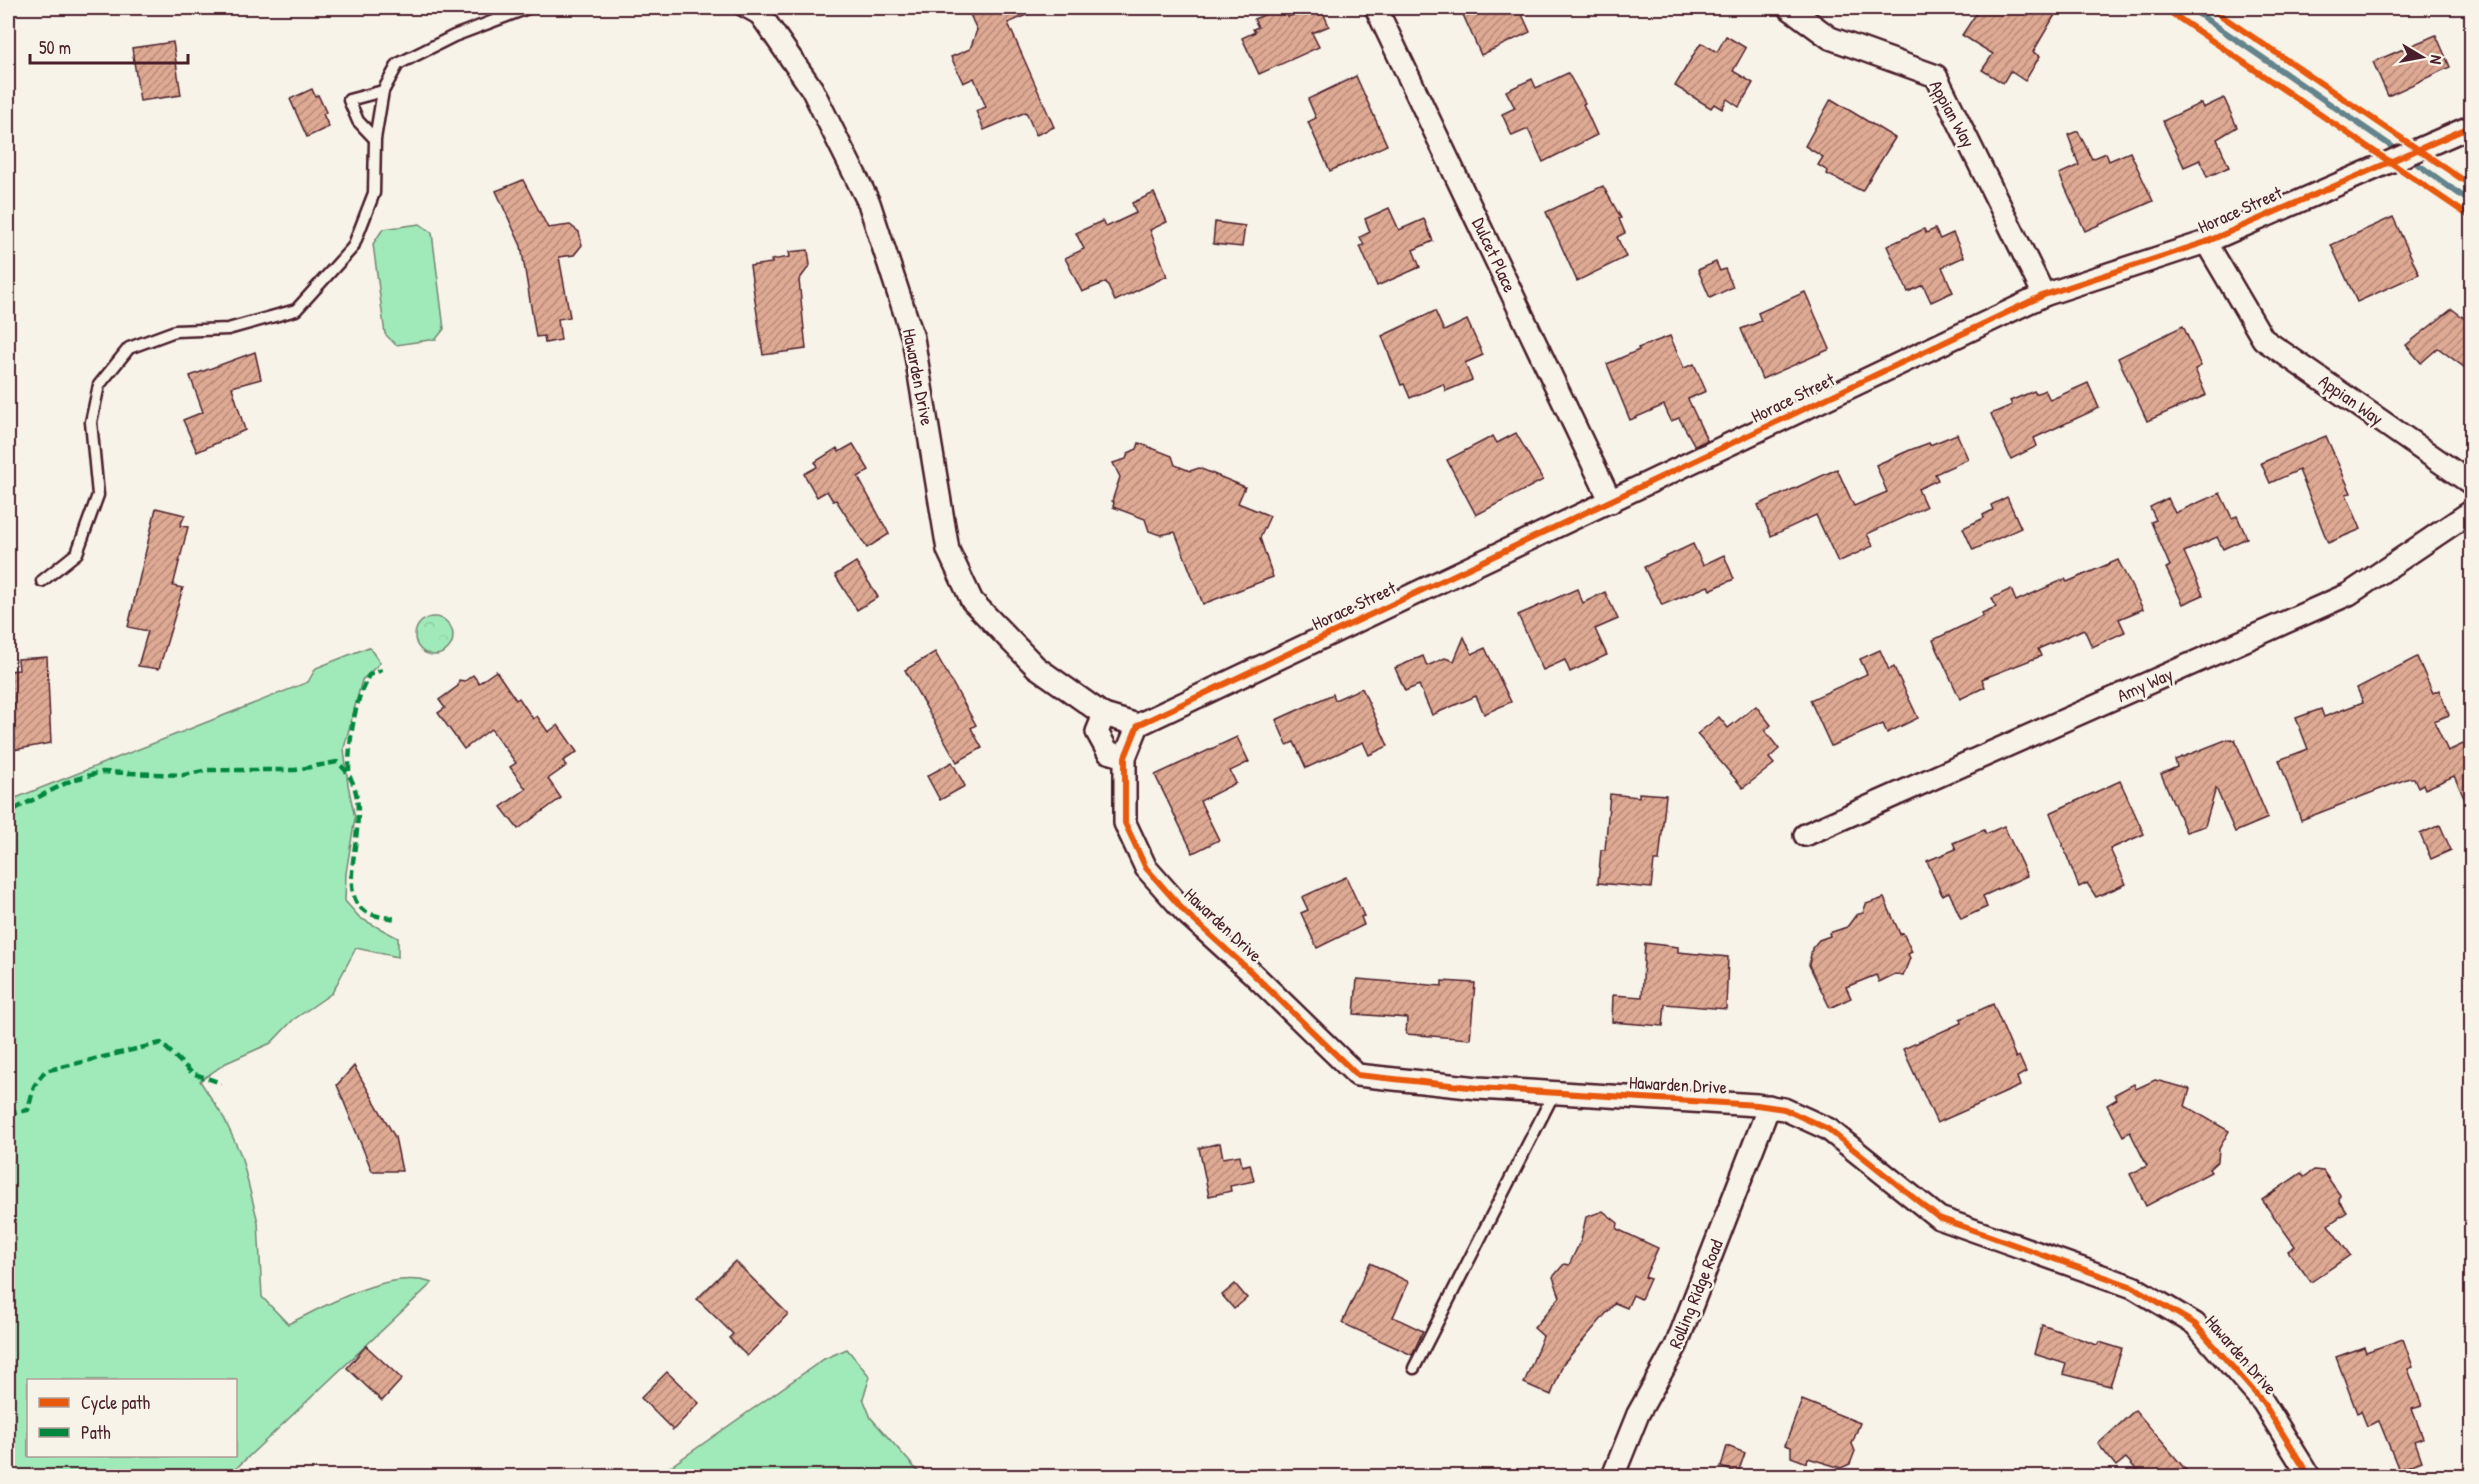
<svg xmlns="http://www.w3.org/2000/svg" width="2479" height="1484" font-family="'Patrick Hand',sans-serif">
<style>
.grass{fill:#a0eab9;stroke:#758472;stroke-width:1.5;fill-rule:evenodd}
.park{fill:url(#park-crowns);stroke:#758472;stroke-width:1.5}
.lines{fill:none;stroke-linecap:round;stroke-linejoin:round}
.stream{stroke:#64848d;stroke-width:6}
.building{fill:url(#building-hatch);stroke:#4a1f2b;stroke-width:1.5}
.lane-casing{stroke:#4a1f2b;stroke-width:15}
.street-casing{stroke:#4a1f2b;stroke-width:26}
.lane{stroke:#f7f3e8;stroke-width:10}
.street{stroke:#f7f3e8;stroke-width:21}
.quiet{stroke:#00873e;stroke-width:4.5;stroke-dasharray:9 4.5;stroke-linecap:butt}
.cycleway-casing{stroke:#f7f3e8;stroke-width:10}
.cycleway{stroke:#e8590c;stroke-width:6}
.labels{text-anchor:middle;stroke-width:5;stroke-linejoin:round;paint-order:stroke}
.street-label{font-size:18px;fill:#4a1f2b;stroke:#f7f3e8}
</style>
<defs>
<pattern id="park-crowns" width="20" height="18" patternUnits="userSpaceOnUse" patternTransform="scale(1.5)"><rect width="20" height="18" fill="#a0eab9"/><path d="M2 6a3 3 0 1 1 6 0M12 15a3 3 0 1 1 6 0" fill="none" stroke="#8bc89f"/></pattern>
<pattern id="building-hatch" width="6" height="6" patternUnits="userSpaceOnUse" patternTransform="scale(1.5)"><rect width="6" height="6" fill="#dfaa94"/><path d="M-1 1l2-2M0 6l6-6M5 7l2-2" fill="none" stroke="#b78a79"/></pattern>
</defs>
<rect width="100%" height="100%" fill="#f7f3e8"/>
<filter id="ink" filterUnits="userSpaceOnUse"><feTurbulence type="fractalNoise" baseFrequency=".0167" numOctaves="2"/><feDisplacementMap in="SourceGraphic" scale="12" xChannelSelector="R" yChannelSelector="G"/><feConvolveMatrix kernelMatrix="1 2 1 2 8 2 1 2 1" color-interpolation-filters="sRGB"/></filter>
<g filter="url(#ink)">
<!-- grass -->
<g class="grass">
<polygon points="420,224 432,233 444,329 436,339 396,345 385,334 373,244 383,229"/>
<path d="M369,647L380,663L362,680L344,748L348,785L355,818L346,873L345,901L360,918L398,938V957L356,948L332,993L293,1020L271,1043L226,1063L200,1081L224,1118L241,1155L258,1222L262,1297L288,1324C326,1306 389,1268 432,1283L228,1476H8V801L308,682L316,668ZM28,1380H236V1456H28Z"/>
<polygon points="847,1349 870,1377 863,1398 871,1418 922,1476 657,1476 824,1359"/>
</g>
<!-- park -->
<circle class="park" cx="434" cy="636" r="19"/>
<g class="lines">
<!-- stream -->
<g class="stream">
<polyline points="2190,8 2400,152"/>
<polyline points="2409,158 2472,203"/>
</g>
</g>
<!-- building -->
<g class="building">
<polygon points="967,8 1043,8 1008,23 1054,127 1036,135 1026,112 984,130 976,111 986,107 974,78 963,83 951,57 970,49 977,30"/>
<polygon points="1261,8 1284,8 1288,17 1309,8 1321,8 1329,26 1312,33 1319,47 1259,74 1242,38 1255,32 1253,29 1258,27 1254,19 1264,15"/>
<polygon points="1460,8 1519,8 1530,32 1481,55"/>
<polygon points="1980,8 2059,8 2033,52 2040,56 2025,81 2010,71 2003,83 1982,70 1993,54 1962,35"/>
<polygon points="2436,35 2450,67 2388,96 2373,62"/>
<polygon points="1726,36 1746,48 1733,71 1753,83 1739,107 1727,99 1722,109 1714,104 1711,108 1675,86 1698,47 1702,43 1717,52"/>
<polygon points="173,42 181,95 140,101 132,48"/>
<polygon points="1568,73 1585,103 1583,104 1597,135 1543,162 1528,129 1512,136 1502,114 1515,108 1506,91 1532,79 1536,88"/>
<polygon points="1356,76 1387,145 1330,171 1308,122 1316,118 1308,99"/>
<polygon points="312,89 315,96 318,95 326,112 323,114 329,127 307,137 290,99"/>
<polygon points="2224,98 2237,127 2217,139 2229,167 2207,177 2200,160 2184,167 2163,121 2201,103 2203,108"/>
<polygon points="1831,99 1895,138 1862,191 1827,174 1828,171 1818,165 1823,157 1805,146"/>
<polygon points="2078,131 2092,159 2106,153 2109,161 2130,152 2153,201 2085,231 2059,174 2079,165 2068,135"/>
<polygon points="523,180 548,228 570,225 579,232 582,245 574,255 559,257 570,317 558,319 561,340 545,343 544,336 536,337 521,246 496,191"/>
<polygon points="1603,186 1621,218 1619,219 1625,233 1617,237 1626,257 1577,281 1546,212"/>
<polygon points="1154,193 1167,222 1150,230 1167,276 1115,301 1106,282 1082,292 1065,258 1084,249 1076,233 1102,221 1106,227 1136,213 1132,203"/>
<polygon points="1389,208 1399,230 1424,219 1433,241 1413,250 1420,267 1377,286 1360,246 1364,245 1360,237 1370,232 1365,219"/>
<polygon points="2393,217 2419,274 2357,302 2331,245"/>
<polygon points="1215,222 1245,226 1242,247 1213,244"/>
<polygon points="1924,229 1926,233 1935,229 1940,239 1953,233 1964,257 1942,267 1953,292 1931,302 1923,285 1908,292 1887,246"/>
<polygon points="808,250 810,265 799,280 806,349 763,355 750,266 772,263 771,260 790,257 789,252"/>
<polygon points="1716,262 1720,271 1725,269 1733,287 1710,298 1698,270"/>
<polygon points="1805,292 1830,349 1762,379 1741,329 1761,321 1758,313"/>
<polygon points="2452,309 2472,324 2472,373 2438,348 2421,363 2406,345"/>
<polygon points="1435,311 1444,331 1467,320 1483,355 1465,363 1472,380 1446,391 1443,384 1410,398 1404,384 1401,385 1382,336"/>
<polygon points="2183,326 2201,366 2195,369 2206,395 2147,421 2118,358"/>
<polygon points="1670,336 1684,368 1694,364 1706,391 1688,399 1707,440 1695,446 1679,418 1671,421 1664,405 1630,420 1607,364 1639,350 1638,348"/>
<polygon points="255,352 261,379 232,387 245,430 197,452 183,420 203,412 190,376"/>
<polygon points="2088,383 2099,408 2034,438 2037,446 2011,459 1991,414 2012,405 2010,401 2034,391 2036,394 2045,390 2050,400"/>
<polygon points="1516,433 1543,480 1476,515 1447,460 1493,436 1497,443"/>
<polygon points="1957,434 1968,459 1935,474 1938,480 1918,489 1926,507 1867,534 1873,546 1838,562 1816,515 1771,536 1758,505 1837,469 1854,506 1887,492 1876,465 1910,450 1929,443 1930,445"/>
<polygon points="2326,436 2351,493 2346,494 2361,529 2328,543 2299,470 2270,483 2261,463"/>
<polygon points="1139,443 1172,456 1175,465 1190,471 1199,468 1245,487 1238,503 1270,516 1260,538 1273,577 1203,604 1175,532 1160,535 1149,531 1145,519 1113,507 1114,502 1112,501 1120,477 1113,463 1126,459 1128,453 1137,449"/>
<polygon points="853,444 869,470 858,477 889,534 867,548 836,500 833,501 827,491 817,497 804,474 817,467 815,462 837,448 839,452"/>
<polygon points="2220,493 2232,518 2237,516 2247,538 2223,549 2217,537 2184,552 2203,595 2183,604 2166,568 2170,566 2151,522 2156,520 2150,507 2168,498 2175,513"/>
<polygon points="2007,497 2021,528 1973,550 1963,528 1984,518 1983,515 1993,510 1991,505"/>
<polygon points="156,508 185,515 180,526 188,527 173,586 183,588 159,669 138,666 148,631 128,627"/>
<polygon points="1693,544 1703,565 1724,555 1734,579 1710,590 1708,586 1662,605 1644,567"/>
<polygon points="2118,560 2143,609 2119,619 2125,632 2092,647 2084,629 2038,649 2041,656 1982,679 1985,687 1960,699 1933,640 1983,616 1982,613 1996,607 1992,598 2011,589 2016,601 2065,579 2067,582"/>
<polygon points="856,562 878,597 857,610 835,575"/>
<polygon points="1577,589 1583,603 1605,592 1618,619 1595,629 1607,655 1570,672 1565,660 1543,670 1518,615"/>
<polygon points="1464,637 1472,654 1485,648 1511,702 1484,714 1476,696 1432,715 1419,685 1405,691 1395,668 1423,656 1427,666 1445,658 1454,661"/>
<polygon points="1880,650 1889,670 1894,667 1918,718 1887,733 1883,724 1831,746 1810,700 1867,674 1860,659"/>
<polygon points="935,652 976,725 971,728 982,748 957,762 905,670"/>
<polygon points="47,657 51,743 8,751 8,671 19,670 18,659"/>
<polygon points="2417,657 2433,693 2439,690 2449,715 2434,721 2448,751 2472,740 2472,815 2454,776 2425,789 2423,784 2418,787 2414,778 2409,778 2301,820 2279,760 2308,749 2296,718 2321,709 2324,717 2363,702 2357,688"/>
<polygon points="496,671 516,700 519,698 533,719 537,716 548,732 558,725 577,752 563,761 566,766 548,779 561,798 518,829 501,807 526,789 510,767 516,763 491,729 464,749 438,713 445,708 439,700 458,686 459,680 465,681 473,675 479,683"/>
<polygon points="1362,688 1388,746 1369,755 1363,742 1306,768 1294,742 1287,745 1276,720 1333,694 1335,700"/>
<polygon points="1756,706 1771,725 1765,731 1779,749 1769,758 1774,764 1743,788 1697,734 1719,717 1728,728"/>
<polygon points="1237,737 1249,762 1230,771 1236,783 1200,801 1219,840 1193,853 1155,775"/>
<polygon points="2228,739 2235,740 2268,818 2235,832 2216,788 2205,826 2186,832 2161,774 2177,767 2175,760"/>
<polygon points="952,762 965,786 940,800 927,776"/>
<polygon points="2120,781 2144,834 2110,849 2126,884 2096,897 2087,883 2079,887 2050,813"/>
<polygon points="1639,793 1666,795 1659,861 1654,861 1651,888 1598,883 1601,850 1605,850 1610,794 1639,797"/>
<polygon points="2440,825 2451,850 2431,859 2420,834"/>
<polygon points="2004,826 2027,876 1983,896 1987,907 1961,919 1949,892 1942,895 1927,861 1956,849 1953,843 1984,830 1986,834"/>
<polygon points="1346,877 1364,916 1361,917 1364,925 1317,948 1301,913 1308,910 1302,897"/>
<polygon points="1884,898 1900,934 1903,933 1912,952 1908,954 1910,958 1903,976 1895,974 1879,982 1876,975 1846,987 1851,998 1830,1008 1809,965 1812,948 1819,940 1830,936 1829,933 1847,927 1856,915 1863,913 1866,904"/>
<polygon points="1645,943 1678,947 1678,952 1728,957 1726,1009 1665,1004 1663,1026 1612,1022 1613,995 1642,997"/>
<polygon points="1357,979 1442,986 1442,981 1475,983 1470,1039 1406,1034 1407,1018 1354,1014"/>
<polygon points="1993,1004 2016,1058 2019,1056 2026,1072 2017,1077 2020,1086 1937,1123 1903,1049 1961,1023 1960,1019"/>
<polygon points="354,1066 395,1137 402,1171 372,1171 337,1085"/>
<polygon points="2155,1080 2190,1089 2185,1106 2229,1131 2219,1149 2218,1161 2209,1169 2211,1172 2146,1206 2130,1174 2147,1166 2130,1132 2123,1136 2107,1105 2117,1099 2115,1094 2134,1084 2136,1089"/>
<polygon points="1220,1143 1223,1158 1240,1155 1242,1166 1250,1164 1254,1181 1230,1186 1231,1191 1209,1196 1199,1148"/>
<polygon points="2314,1170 2323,1171 2340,1195 2339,1201 2347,1212 2328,1225 2350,1255 2311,1282 2288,1251 2295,1246 2262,1200 2301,1173 2304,1177"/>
<polygon points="1603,1211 1618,1223 1617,1229 1658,1248 1645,1277 1650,1279 1641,1299 1633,1295 1627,1308 1615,1303 1563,1364 1551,1395 1524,1383 1543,1336 1534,1328 1560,1297 1553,1277 1564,1264 1569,1265 1581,1240 1586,1217"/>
<polygon points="735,1261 788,1314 747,1356 729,1338 733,1334 697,1299"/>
<polygon points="1370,1263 1409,1282 1393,1317 1423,1331 1412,1355 1342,1323"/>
<polygon points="1235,1284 1247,1298 1234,1309 1222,1295"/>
<polygon points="2042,1325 2097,1345 2099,1342 2122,1349 2110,1386 2063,1374 2066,1364 2034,1354"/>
<polygon points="2403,1339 2413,1367 2408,1369 2422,1406 2412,1409 2423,1438 2415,1441 2422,1461 2399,1470 2379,1421 2367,1426 2361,1411 2357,1413 2336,1357 2364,1347 2366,1352"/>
<polygon points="366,1346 402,1379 382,1401 347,1368"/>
<polygon points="667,1372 699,1403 673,1430 641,1398"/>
<polygon points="1802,1400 1860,1423 1852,1444 1855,1451 1850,1464 1841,1468 1808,1458 1807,1463 1791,1457 1791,1447 1785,1445"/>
<polygon points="2135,1410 2191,1476 2142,1476 2126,1458 2116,1466 2098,1444"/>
<polygon points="1727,1446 1745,1453 1738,1473 1721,1467"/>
</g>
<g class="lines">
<defs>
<g id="lane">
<polyline points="738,8 758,19"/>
<polyline points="375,139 358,121 349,100 383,91"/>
<polyline points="42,581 77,553 98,495 91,422 99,385 129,348 175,331 228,329 296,310 353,247 374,193 375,139 383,91 398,64 454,36 528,8"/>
<polyline points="1414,1368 1554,1093"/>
</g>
<g id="street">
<polyline points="756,8 812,89 869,203 913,338 948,550 972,601 1036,667 1104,715 1138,725"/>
<polyline points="1376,8 1611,502"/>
<polyline points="1789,8 1830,38 1936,76 2044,295"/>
<polyline points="2206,242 2263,339 2472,484"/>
<polyline points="1104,715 1097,732 1108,752 1125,757"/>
<polyline points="1138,725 1125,757 1125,823 1146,868 1185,912 1250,971 1357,1075 1478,1088 1757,1105 1784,1109 1828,1129 1939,1218 2133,1287 2195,1324 2263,1402 2309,1476"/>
<polyline points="1138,725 2044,295 2206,242 2472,126"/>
<polyline points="1805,835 2349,594 2472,511"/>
<polyline points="1613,1476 1638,1414 1676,1346 1769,1106"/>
</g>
</defs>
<!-- lane casing -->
<use href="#lane" class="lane-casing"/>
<!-- street casing -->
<use href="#street" class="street-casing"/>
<!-- lane -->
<use href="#lane" class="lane"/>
<!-- street -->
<use href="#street" class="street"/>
<!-- quiet -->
<g class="quiet">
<path d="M349,771C349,740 354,702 369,675L382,670"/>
<path d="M8,822L17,808L72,780L102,772L184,775L208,770H295L337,762C385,800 331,882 362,909C370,917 386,917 397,919"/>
<polyline points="8,1114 28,1110 34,1086 45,1071 161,1043 192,1073 221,1083"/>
</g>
<defs>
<g id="cycleway">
<polyline points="2164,8 2472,218"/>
<polyline points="2210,8 2472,186"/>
<polyline points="2309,1476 2263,1402 2195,1324 2133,1287 1939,1218 1828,1129 1784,1109 1757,1105 1478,1088 1357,1075 1250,971 1185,912 1146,868 1125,823 1125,757 1138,725 2044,295 2206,242 2472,126"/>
</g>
</defs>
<!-- cycleway casing -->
<use href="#cycleway" class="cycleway-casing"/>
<!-- cycleway -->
<use href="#cycleway" class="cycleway"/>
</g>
</g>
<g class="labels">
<!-- street labels -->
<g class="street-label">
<text transform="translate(1952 114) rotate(61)" y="6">Appian Way</text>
<text transform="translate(2240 210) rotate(-24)" y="6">Horace Street</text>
<text transform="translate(1494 255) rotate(65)" y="6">Dulcet Place</text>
<text transform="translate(918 377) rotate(79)" y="6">Hawarden Drive</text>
<text transform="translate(1793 398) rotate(-26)" y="6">Horace Street</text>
<text transform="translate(2351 400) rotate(35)" y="6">Appian Way</text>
<text transform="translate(1354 606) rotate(-25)" y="6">Horace Street</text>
<text transform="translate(2145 685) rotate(-24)" y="6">Amy Way</text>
<text transform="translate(1223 925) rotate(43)" y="6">Hawarden Drive</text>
<text transform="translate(1678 1085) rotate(3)" y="6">Hawarden Drive</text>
<text transform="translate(1696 1294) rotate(-68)" y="6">Rolling Ridge Road</text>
<text transform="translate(2241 1355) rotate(49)" y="6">Hawarden Drive</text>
</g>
</g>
<!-- margin -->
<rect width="2479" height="1484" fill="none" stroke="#f7f3e8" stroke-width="30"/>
<rect x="15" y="15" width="2449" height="1454" fill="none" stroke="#4a1f2b" stroke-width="2" filter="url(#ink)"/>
<!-- legend -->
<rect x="27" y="1379" width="210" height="78" fill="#f7f3e8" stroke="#b29e9c" stroke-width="1.5"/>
<rect x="39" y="1398" width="30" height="9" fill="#e8590c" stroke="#b29e9c" stroke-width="1.5"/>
<text x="81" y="1409" font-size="18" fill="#4a1f2b">Cycle path</text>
<rect x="39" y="1428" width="30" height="9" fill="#00873e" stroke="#b29e9c" stroke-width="1.5"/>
<text x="81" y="1439" font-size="18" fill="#4a1f2b">Path</text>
<!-- north arrow -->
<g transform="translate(2422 57) rotate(100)" stroke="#f7f3e8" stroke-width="4.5" paint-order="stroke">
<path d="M0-4.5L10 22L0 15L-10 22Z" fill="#4a1f2b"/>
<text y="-9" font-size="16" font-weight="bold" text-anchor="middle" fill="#4a1f2b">N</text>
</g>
<!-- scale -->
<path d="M30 54v9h158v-9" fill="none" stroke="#4a1f2b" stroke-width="3"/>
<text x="39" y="54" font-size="18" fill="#4a1f2b" stroke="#f7f3e8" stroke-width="4.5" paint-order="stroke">50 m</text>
</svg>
